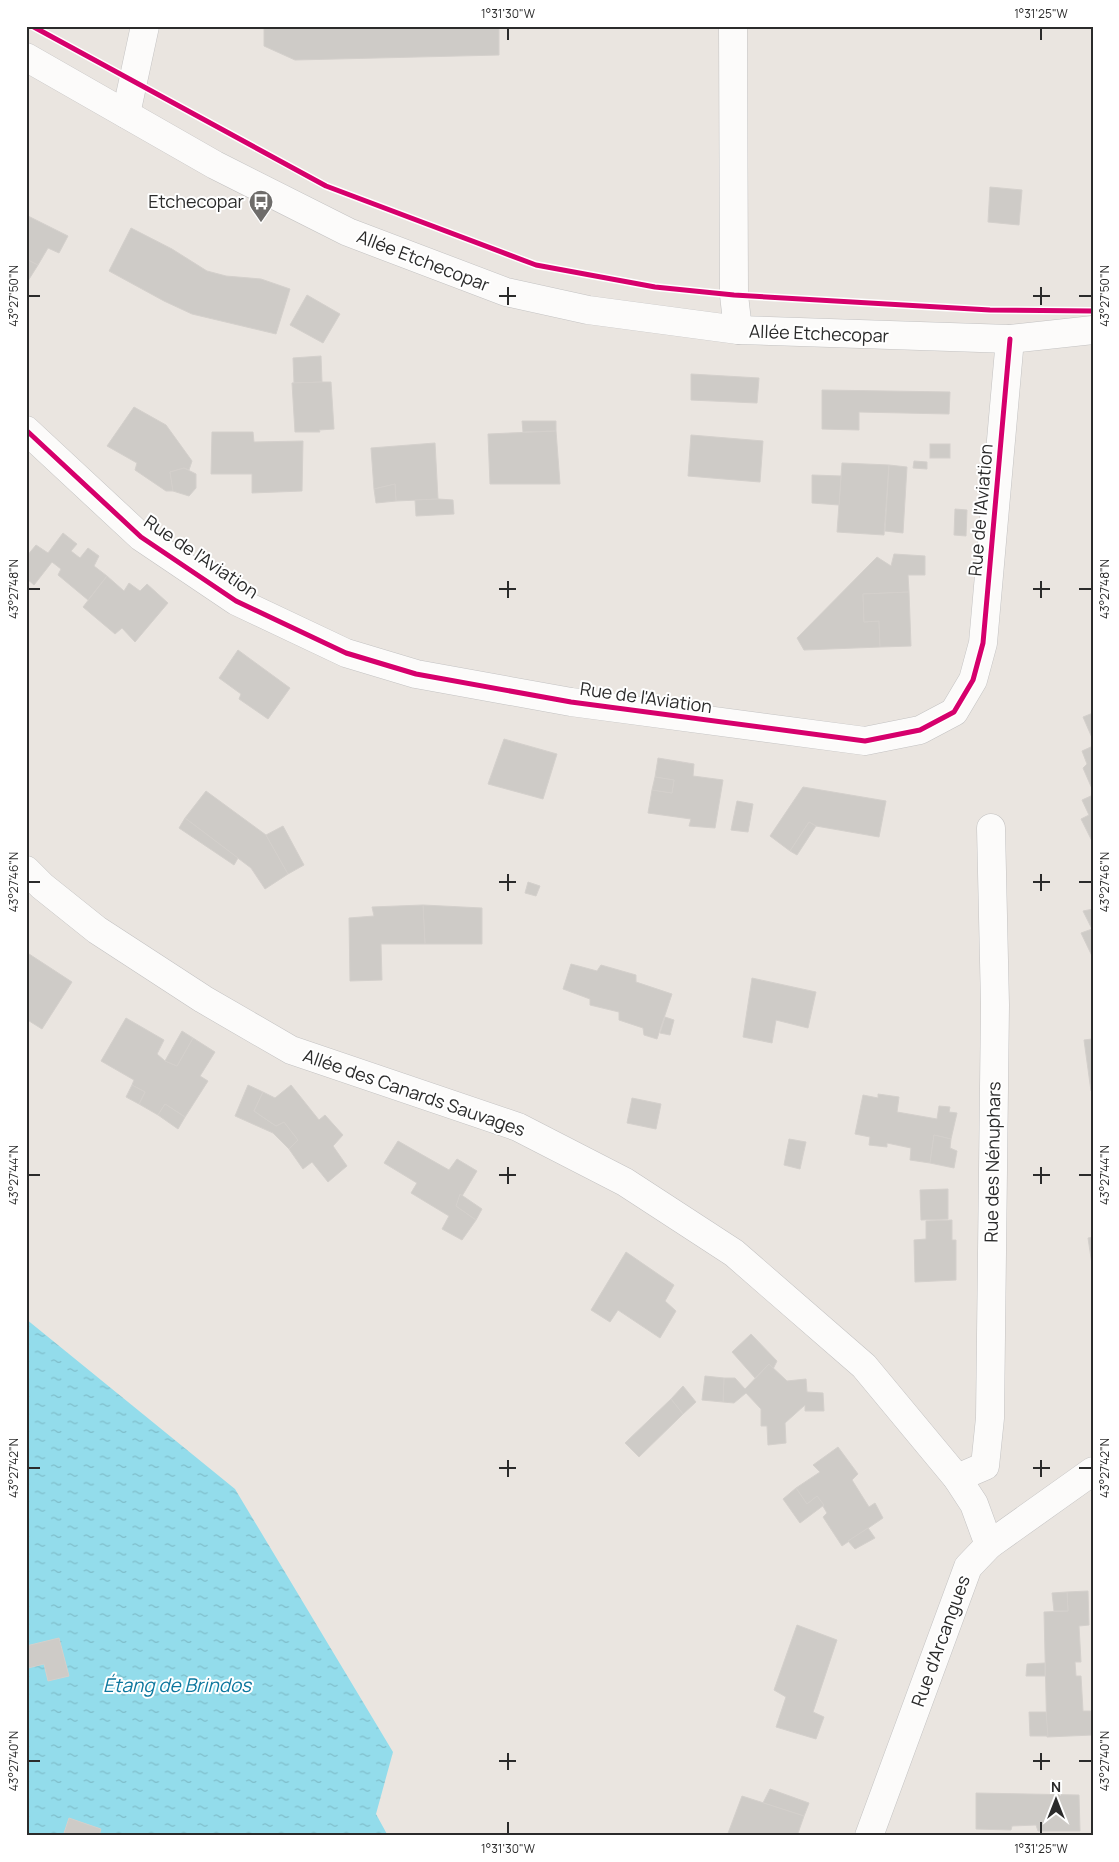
<svg xmlns="http://www.w3.org/2000/svg" width="1119" height="1862" font-family="Manrope,sans-serif">
<style>
.water{fill:url(#water-ripples)}
.building{fill:#cecbc7;stroke:#d4d0cc}
.lines{fill:none;stroke-linecap:round;stroke-linejoin:round}
.minor-casing{stroke:#c3c2c2;stroke-width:29}
.minor{stroke:#fcfbfa;stroke-width:28}
.cycleway-casing{stroke:#fff;stroke-width:8}
.cycleway{stroke:#d6006c;stroke-width:5}
.ticks{fill:none;stroke:#2b2b2b;stroke-width:2}
.labels{text-anchor:middle;stroke-width:4;stroke-linejoin:round;paint-order:stroke}
.poi-label{font-size:18px;fill:#2b2b2b;stroke:#fff;text-anchor:end}
.street-label{font-size:18px;fill:#2b2b2b;stroke:#fff}
.water-label{font-size:19px;font-style:italic;fill:#0c779e;stroke:#fff}
.neatline{fill:none;stroke:#2b2b2b;stroke-width:2}
.ticks-label{font-size:12px;text-anchor:middle;fill:#2b2b2b}
</style>
<defs>
<pattern id="water-ripples" width="26" height="14" patternUnits="userSpaceOnUse" patternTransform="scale(1.25)"><rect width="26" height="14" fill="#93dceb"/><path d="M2 4q2-2 4 0t4 0M15 11q2-2 4 0t4 0" fill="none" stroke="#7fbdca"/></pattern>
</defs>
<rect width="100%" height="100%" fill="#eae5e0"/>
<!-- water -->
<polygon class="water" points="26,1319 235,1489 393,1752 376,1814 388,1836 26,1836"/>
<!-- building -->
<g class="building">
<polygon points="264,26 499,26 499,55 295,60 264,46"/>
<polygon points="990,187 1022,190 1019,225 988,222"/>
<polygon points="28,216 68,236 59,253 48,248 38,265 26,259 26,219"/>
<polygon points="131,228 172,249 207,271 226,276 261,279 290,289 276,334 192,314 164,301 109,271"/>
<polygon points="26,259 38,265 26,284"/>
<polygon points="307,295 340,314 323,343 290,325"/>
<polygon points="321,356 322,382 294,383 293,358"/>
<polygon points="691,374 759,378 757,403 691,400"/>
<polygon points="322,382 331,382 334,429 319,430 320,432 295,432 292,383"/>
<polygon points="822,390 950,392 949,414 859,412 859,430 822,429"/>
<polygon points="134,407 166,425 192,461 189,470 184,468 170,472 173,491 166,491 135,470 137,463 107,446"/>
<polygon points="522,421 556,421 556,431 523,432"/>
<polygon points="556,431 560,484 490,484 488,434"/>
<polygon points="212,432 253,432 254,442 303,441 302,491 252,493 252,474 211,474"/>
<polygon points="691,435 763,441 760,482 688,476"/>
<polygon points="435,443 438,499 396,501 395,484 374,489 371,448"/>
<rect x="930" y="444" width="20" height="14"/>
<polygon points="914,461 927,462 927,469 913,468"/>
<polygon points="842,463 889,465 884,535 837,532"/>
<polygon points="889,465 907,467 903,533 885,531"/>
<polygon points="184,468 196,474 196,488 189,496 173,491 170,472"/>
<polygon points="812,475 841,476 839,505 812,503"/>
<polygon points="395,484 396,501 376,503 374,489"/>
<polygon points="438,499 453,500 454,514 416,516 415,500"/>
<polygon points="955,509 967,510 966,536 954,535"/>
<polygon points="63,533 77,544 71,551 80,558 88,548 99,556 94,566 107,576 88,600 58,575 61,569 52,562 34,585 26,578 26,557 36,545 48,553"/>
<polygon points="894,554 925,556 925,575 908,575 909,592 863,594 864,622 879,621 880,647 804,650 797,638 877,557 891,566"/>
<polygon points="107,576 124,591 129,583 140,591 147,584 168,603 135,642 122,628 115,634 83,607"/>
<polygon points="909,592 911,646 880,647 879,621 864,622 863,594"/>
<polygon points="238,650 290,688 268,719 239,699 241,694 219,678"/>
<polygon points="1093,713 1093,740 1083,717"/>
<polygon points="504,739 557,754 543,799 488,784"/>
<polygon points="1093,746 1093,791 1083,768 1087,764 1082,751"/>
<polygon points="658,758 694,764 693,776 723,780 715,828 689,826 691,819 648,813 652,790 672,793 674,780 655,777"/>
<polygon points="655,777 674,780 672,793 652,790"/>
<polygon points="803,787 886,801 879,837 816,826 809,822 790,851 770,836"/>
<polygon points="206,791 266,835 288,874 265,889 251,868 185,818"/>
<polygon points="1093,795 1093,843 1081,819 1089,815 1082,800"/>
<polygon points="737,801 753,804 748,832 731,830"/>
<polygon points="185,818 238,858 234,865 179,828"/>
<polygon points="809,822 816,826 797,855 790,851"/>
<polygon points="283,826 304,865 288,874 266,835"/>
<polygon points="528,882 540,886 536,896 525,893"/>
<polygon points="423,905 482,908 482,944 425,944"/>
<polygon points="423,905 425,944 381,944 382,980 350,981 349,918 374,916 372,907"/>
<polygon points="1093,909 1093,958 1081,933 1092,929 1083,911"/>
<polygon points="26,952 72,982 42,1029 26,1019"/>
<polygon points="571,964 597,971 601,965 636,975 636,982 672,994 657,1039 644,1035 643,1028 619,1020 619,1012 590,1005 590,999 563,989"/>
<polygon points="752,978 816,992 808,1028 776,1020 772,1043 743,1037"/>
<polygon points="665,1017 674,1020 670,1035 660,1033"/>
<polygon points="126,1018 164,1040 157,1054 165,1061 177,1066 193,1038 215,1052 200,1076 208,1081 185,1117 165,1104 158,1115 139,1104 145,1092 132,1085 134,1080 101,1061"/>
<polygon points="182,1031 193,1038 177,1066 165,1061"/>
<polygon points="1092,1039 1093,1091 1091,1091 1084,1040"/>
<polygon points="132,1085 145,1092 139,1104 126,1097"/>
<polygon points="248,1085 263,1092 254,1111 276,1126 284,1122 298,1140 289,1149 273,1133 235,1116"/>
<polygon points="291,1085 319,1120 325,1115 343,1135 333,1146 347,1166 328,1182 312,1162 303,1169 289,1149 298,1140 284,1122 276,1126 254,1111 263,1092 275,1098"/>
<polygon points="878,1094 899,1097 897,1112 937,1119 939,1106 950,1107 949,1112 957,1113 951,1139 934,1135 930,1163 910,1160 911,1148 887,1143 887,1147 869,1145 870,1137 855,1134 863,1095 878,1098"/>
<polygon points="632,1098 661,1104 656,1129 627,1123"/>
<polygon points="165,1104 185,1117 178,1129 158,1115"/>
<polygon points="934,1135 951,1139 950,1148 957,1151 954,1168 930,1163"/>
<polygon points="789,1139 806,1142 800,1169 784,1165"/>
<polygon points="398,1141 449,1170 457,1159 477,1171 456,1206 476,1220 462,1240 442,1229 449,1216 411,1193 417,1183 384,1163"/>
<polygon points="948,1189 948,1219 921,1220 920,1190"/>
<polygon points="460,1194 482,1209 476,1220 456,1206"/>
<polygon points="952,1220 952,1240 956,1240 956,1280 915,1282 914,1240 926,1239 926,1221"/>
<polygon points="1093,1237 1093,1271 1088,1238"/>
<polygon points="626,1252 674,1285 665,1301 676,1311 660,1338 618,1310 610,1322 591,1310"/>
<polygon points="751,1334 777,1361 773,1369 769,1364 755,1378 732,1352"/>
<polygon points="769,1364 787,1381 806,1379 807,1392 823,1393 824,1411 805,1411 805,1405 785,1423 786,1443 768,1445 767,1426 761,1426 761,1409 746,1393 734,1403 723,1402 724,1378 735,1378 745,1389"/>
<polygon points="705,1376 724,1378 723,1402 702,1400"/>
<polygon points="683,1386 696,1402 683,1414 671,1399"/>
<polygon points="671,1399 683,1414 639,1457 625,1443"/>
<polygon points="838,1447 858,1474 852,1480 869,1507 875,1503 883,1518 842,1546 823,1517 827,1513 817,1496 807,1504 796,1488 820,1472 813,1465"/>
<polygon points="796,1488 807,1504 817,1496 824,1505 800,1523 783,1499"/>
<polygon points="868,1528 875,1538 855,1549 848,1541"/>
<polygon points="1088,1591 1089,1625 1079,1626 1081,1662 1075,1662 1076,1676 1081,1676 1083,1711 1091,1711 1092,1735 1047,1737 1044,1612 1068,1611 1067,1592"/>
<polygon points="1067,1592 1068,1611 1054,1611 1052,1593"/>
<polygon points="797,1625 837,1640 813,1712 824,1717 816,1739 776,1727 786,1697 774,1690"/>
<polygon points="59,1638 69,1676 48,1681 44,1664 28,1668 26,1646"/>
<polygon points="1045,1663 1045,1676 1026,1676 1027,1664"/>
<polygon points="1029,1712 1046,1712 1048,1736 1030,1736"/>
<polygon points="770,1789 809,1803 804,1816 763,1803"/>
<polygon points="976,1793 1079,1795 1080,1831 1038,1831 1036,1825 1012,1826 1011,1830 976,1829"/>
<polygon points="742,1796 804,1816 797,1836 727,1836"/>
<polygon points="69,1818 101,1829 99,1836 63,1836"/>
</g>
<g class="lines">
<defs>
<g id="minor">
<polyline points="733,26 734,295 738,330"/>
<polyline points="26,57 215,165 348,232 506,292 588,310 738,330 1010,339 1093,330"/>
<polyline points="126,114 145,26"/>
<polyline points="26,430 141,537 236,601 346,653 416,674 571,702 865,741 920,730 954,712 973,680 983,643 1010,339"/>
<polyline points="26,870 42,886 97,930 203,999 291,1050 518,1127 625,1182 734,1253 864,1366 957,1478 974,1504 989,1545"/>
<polyline points="957,1478 985,1466 990,1418 995,1005 991,828"/>
<polyline points="869,1836 968,1567 989,1545 1093,1471"/>
</g>
</defs>
<!-- minor casing -->
<use href="#minor" class="minor-casing"/>
<!-- minor -->
<use href="#minor" class="minor"/>
<defs>
<g id="cycleway">
<polyline points="32,26 326,186 536,265 655,287 734,295 990,310 1093,311"/>
<polyline points="26,430 141,537 236,601 346,653 416,674 571,702 865,741 920,730 954,712 973,680 983,643 1010,339"/>
</g>
</defs>
<!-- cycleway casing -->
<use href="#cycleway" class="cycleway-casing"/>
<!-- cycleway -->
<use href="#cycleway" class="cycleway"/>
</g>
<!-- ticks -->
<path class="ticks" d="M508,28V40M1041,28V40M508,287V305M1041,287V305M28,296H40M499,296H516M1033,296H1050M1079,296H1092M508,581V598M1041,581V598M28,589H40M499,589H516M1033,589H1050M1079,589H1092M508,874V891M1041,874V891M28,882H40M499,882H516M1033,882H1050M1079,882H1092M508,1167V1184M1041,1167V1184M28,1175H40M499,1175H516M1033,1175H1050M1079,1175H1092M508,1460V1477M1041,1460V1477M28,1468H40M499,1468H516M1033,1468H1050M1079,1468H1092M508,1753V1770M1041,1753V1770M28,1761H40M499,1761H516M1033,1761H1050M1079,1761H1092M508,1822V1834M1041,1822V1834"/>
<!-- icons -->
<defs>
<symbol id="bus-pin" viewBox="-11 -11 22 30"><path d="M0 17L-7.5 6A9.5 9.5 0 1 1 7.5 6Z" fill="#6e6c6a" stroke="#fff"/><path d="M-5-6H5V4H4V6H2V4H-2V6H-4V4H-5ZM-3.5-4V0h7V-4ZM-3.5 1.2v1.5H-2V1.2ZM2 1.2v1.5H3.5V1.2Z" fill="#fff"/></symbol>
</defs>
<g fill-rule="evenodd">
<use href="#bus-pin" x="247" y="188" width="28" height="38"/>
</g>
<g class="labels">
<!-- poi labels -->
<g class="poi-label">
<text x="244" y="208">Etchecopar</text>
</g>
<!-- street labels -->
<g class="street-label">
<text transform="translate(423 261) rotate(21)" y="6">Allée Etchecopar</text>
<text transform="translate(819 334) rotate(2)" y="6">Allée Etchecopar</text>
<text transform="translate(981 510) rotate(-85)" y="6">Rue de l'Aviation</text>
<text transform="translate(201 557) rotate(34)" y="6">Rue de l'Aviation</text>
<text transform="translate(646 698) rotate(8)" y="6">Rue de l'Aviation</text>
<text transform="translate(414 1093) rotate(19)" y="6">Allée des Canards Sauvages</text>
<text transform="translate(993 1162) rotate(-89)" y="6">Rue des Nénuphars</text>
<text transform="translate(941 1641) rotate(-70)" y="6">Rue d'Arcangues</text>
</g>
<!-- water labels -->
<g class="water-label">
<text x="177" y="1692">Étang de Brindos</text>
</g>
</g>
<!-- border -->
<rect width="1119" height="1862" fill="none" stroke="#ffffff" stroke-width="55"/>
<!-- north arrow -->
<g transform="translate(1056 1800)" stroke="#ffffff" stroke-width="4" paint-order="stroke">
<path d="M0-4L9 19L0 12L-9 19Z" fill="#2b2b2b"/>
<text y="-8" font-size="14" font-weight="bold" text-anchor="middle" fill="#2b2b2b">N</text>
</g>
<rect x="28" y="28" width="1064" height="1806" class="neatline"/>
<g class="ticks-label">
<text x="508" y="18">1°31'30"W</text>
<text x="1041" y="18">1°31'25"W</text>
<text transform="translate(14 296) rotate(-90)" y="4">43°27'50"N</text>
<text transform="translate(1105 296) rotate(-90)" y="4">43°27'50"N</text>
<text transform="translate(14 589) rotate(-90)" y="4">43°27'48"N</text>
<text transform="translate(1105 589) rotate(-90)" y="4">43°27'48"N</text>
<text transform="translate(14 882) rotate(-90)" y="4">43°27'46"N</text>
<text transform="translate(1105 882) rotate(-90)" y="4">43°27'46"N</text>
<text transform="translate(14 1175) rotate(-90)" y="4">43°27'44"N</text>
<text transform="translate(1105 1175) rotate(-90)" y="4">43°27'44"N</text>
<text transform="translate(14 1468) rotate(-90)" y="4">43°27'42"N</text>
<text transform="translate(1105 1468) rotate(-90)" y="4">43°27'42"N</text>
<text transform="translate(14 1761) rotate(-90)" y="4">43°27'40"N</text>
<text transform="translate(1105 1761) rotate(-90)" y="4">43°27'40"N</text>
<text x="508" y="1853">1°31'30"W</text>
<text x="1041" y="1853">1°31'25"W</text>
</g>
</svg>
